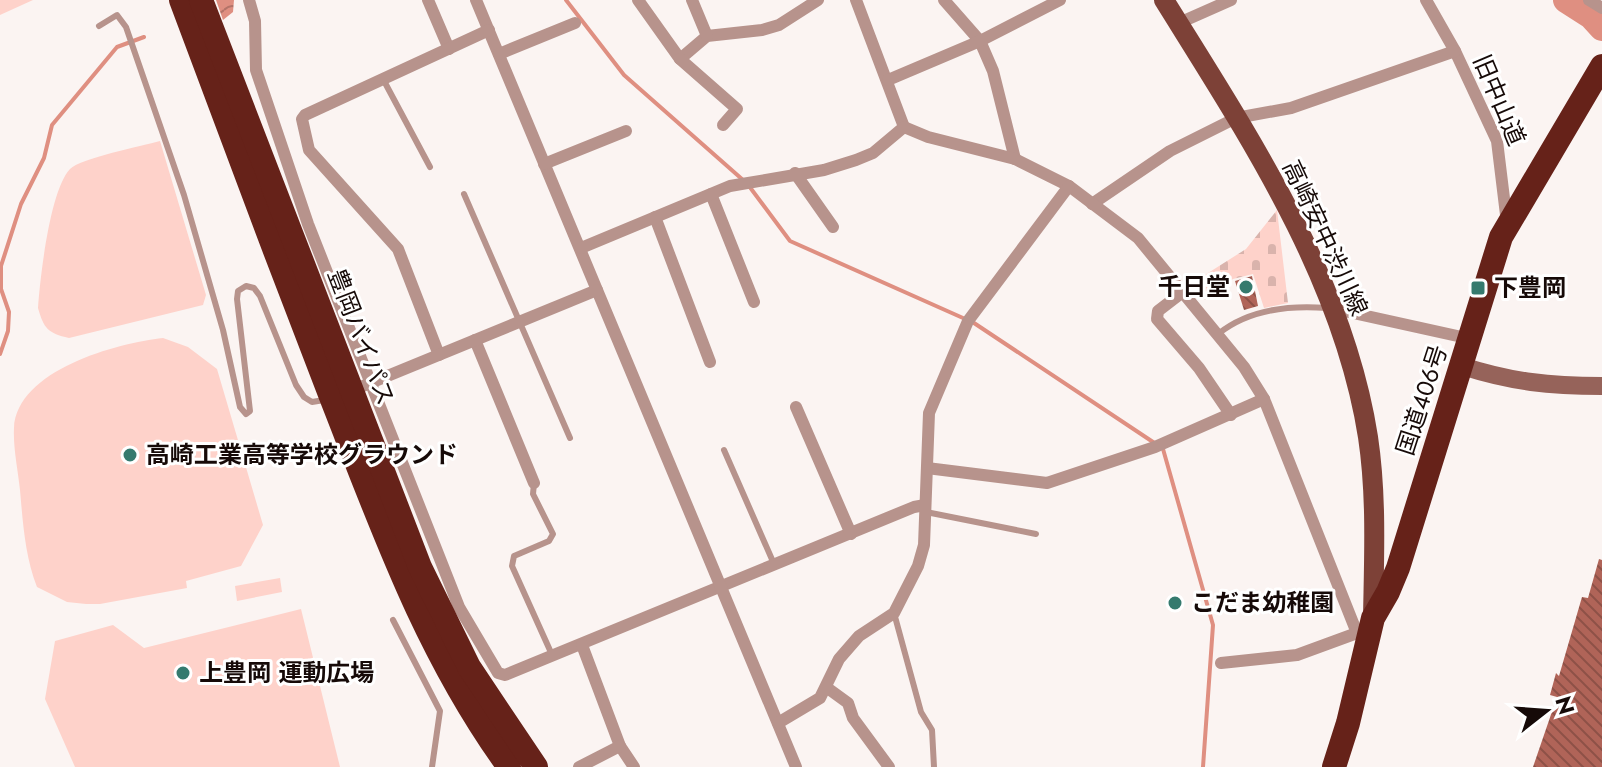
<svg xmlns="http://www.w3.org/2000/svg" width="1602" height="767" font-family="Jost,'Noto Sans JP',sans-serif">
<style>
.cemetery{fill:url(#cemetery-stones)}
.pitch{fill:#fed2ca}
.water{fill:url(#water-waves)}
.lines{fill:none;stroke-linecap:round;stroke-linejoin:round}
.stream{stroke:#df8f81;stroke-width:4}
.river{stroke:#df8f81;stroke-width:26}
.building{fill:url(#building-back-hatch)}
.lane{stroke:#b7938c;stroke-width:6}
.street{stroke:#b7938c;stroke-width:12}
.secondary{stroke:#96635a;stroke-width:18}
.primary{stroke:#7d4137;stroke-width:20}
.highway{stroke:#662219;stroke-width:24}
.poi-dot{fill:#357a6e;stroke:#fff;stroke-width:3}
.labels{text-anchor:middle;stroke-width:6;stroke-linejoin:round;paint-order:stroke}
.street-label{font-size:24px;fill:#160a08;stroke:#fff}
.poi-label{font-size:24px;font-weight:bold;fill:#160a08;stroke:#fff;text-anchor:start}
</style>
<defs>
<pattern id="cemetery-stones" width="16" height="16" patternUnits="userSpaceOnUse" patternTransform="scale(2)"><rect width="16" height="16" fill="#fed2ca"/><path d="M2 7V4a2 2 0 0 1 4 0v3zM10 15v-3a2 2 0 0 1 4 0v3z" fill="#d9b3ac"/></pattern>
<pattern id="water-waves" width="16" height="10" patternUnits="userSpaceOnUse" patternTransform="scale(2)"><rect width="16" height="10" fill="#df8f81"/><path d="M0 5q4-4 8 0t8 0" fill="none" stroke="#b47368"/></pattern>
<pattern id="building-back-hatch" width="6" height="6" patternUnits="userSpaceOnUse" patternTransform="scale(2)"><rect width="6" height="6" fill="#b06458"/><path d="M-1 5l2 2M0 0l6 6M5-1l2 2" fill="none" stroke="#8e5147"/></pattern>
</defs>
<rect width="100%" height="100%" fill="#fbf4f2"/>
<!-- cemetery -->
<polygon class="cemetery" points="1277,210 1288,303 1264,308 1253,274 1233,279 1205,300 1200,299 1189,285 1246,249"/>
<!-- pitch -->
<g class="pitch">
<polygon points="0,0 33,0 0,15"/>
<path d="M160,141L206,295L203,305L69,338C48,333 44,329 38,308C40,278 50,190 70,169C81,158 142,146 160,141Z"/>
<path d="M163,338L188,347L217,369L263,525L241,566L186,581L187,588L100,604H86L67,602L37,587C25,556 23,524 20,490C18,470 13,448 14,428C17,370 117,343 163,338Z"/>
<polygon points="280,578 282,592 237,601 235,586"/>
<polygon points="301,609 340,767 75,767 45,699 55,641 113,625 144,648"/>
</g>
<!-- water -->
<polygon class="water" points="216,0 234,0 233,12 223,20"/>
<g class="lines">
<!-- stream -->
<g class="stream">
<polyline points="566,0 624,75 743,180"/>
<polyline points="749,186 790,241 963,318"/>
<polyline points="974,323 1156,444"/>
<polyline points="0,354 8,331 9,312 1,289 1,266 21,204 44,158 52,125 117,47 144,37"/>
<polyline points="1163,449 1213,625 1203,767"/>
</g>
<!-- river -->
<polyline class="river" points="1566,0 1591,16 1602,28"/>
</g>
<!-- building -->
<g class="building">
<polygon points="1252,276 1258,306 1244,310 1235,281"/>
<polygon points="1599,559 1602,560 1602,767 1533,767 1557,697 1550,695 1556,673 1559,676 1582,597 1588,598"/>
</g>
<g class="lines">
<!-- lane -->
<g class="lane">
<polyline points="99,26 117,15 126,27 184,195 223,330 240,407 246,414 250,411 237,299 238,291 246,286 254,288 260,296 296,385 304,397 312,402 324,400"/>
<polyline points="383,79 430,167"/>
<polyline points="464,194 570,438"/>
<path d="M1218,334C1249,309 1289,305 1327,308"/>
<polyline points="724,450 774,564"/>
<polyline points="534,483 533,494 553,534 549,541 514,556 512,566 553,657"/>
<polyline points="926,512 1036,534"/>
<polyline points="894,613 921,712 932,730 934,767"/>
<polyline points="393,620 440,711 432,767"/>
</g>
<!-- street -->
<g class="street">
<polyline points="249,0 255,21 256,70 308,224 459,607 498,673 505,675 914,507 925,505"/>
<polyline points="428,0 449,49"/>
<polyline points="476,0 796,767"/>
<polyline points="638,0 680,59 707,36 762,30 779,25 818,0"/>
<polyline points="692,0 707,36"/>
<polyline points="856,0 904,127"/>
<polyline points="944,0 980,41 993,71 1015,159"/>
<polyline points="1426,0 1455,51 1497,141 1507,223"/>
<polyline points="1589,0 1602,8"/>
<polyline points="1179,23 1231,0"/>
<polyline points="499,54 575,23"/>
<polyline points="680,59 737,109 723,125"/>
<polyline points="888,80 980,41 1060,0"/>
<polyline points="544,164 626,131"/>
<polyline points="795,173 833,227"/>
<polyline points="711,194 754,302"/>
<polyline points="1092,204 1170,151 1236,118 1291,108 1455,51"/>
<polyline points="655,217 710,362"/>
<polyline points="581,248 730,186 824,170 856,160 873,153 904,127 928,137 1015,159 1069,186 1138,238 1244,367 1264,399 1357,633 1369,637"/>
<polyline points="1184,291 1158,311 1157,319 1199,368 1231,415"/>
<polyline points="1335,309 1471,339"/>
<polyline points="475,340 534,483"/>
<polyline points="439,355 398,249 309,150 302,119 305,115 489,30"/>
<polyline points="363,386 597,290"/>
<polyline points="796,407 851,534"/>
<polyline points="927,468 1047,483 1155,447 1264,399"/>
<polyline points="582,645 620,746 634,767"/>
<polyline points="1221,663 1297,655 1357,633"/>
<polyline points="826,687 848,703 853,718 889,767"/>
<polyline points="778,723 820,698 839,659 859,636 894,613 918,566 924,545 929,413 968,321 1069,186"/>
<polyline points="579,767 620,746"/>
</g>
<!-- secondary -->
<path class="secondary" d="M1462,366C1512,382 1550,386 1602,386"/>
<!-- primary -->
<path class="primary" d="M1164,0C1248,135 1343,277 1368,437C1377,497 1374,558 1373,618"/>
<!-- highway -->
<g class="highway">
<path d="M181,0C230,133 280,265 331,397C382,527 426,653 509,767"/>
<polyline points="201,0 420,567 469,667 536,767"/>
<polyline points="1334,767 1348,723 1373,618 1388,592 1398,568 1501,237 1602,66"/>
</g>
</g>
<!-- markers -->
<g class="poi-dot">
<circle cx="1246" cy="287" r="8"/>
<rect x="1470" y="280" width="16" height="16" rx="4"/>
<circle cx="130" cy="455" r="8"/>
<circle cx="1175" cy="603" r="8"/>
<circle cx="183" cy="673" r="8"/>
</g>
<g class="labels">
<!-- street labels -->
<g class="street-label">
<text transform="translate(1499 100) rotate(67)" y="8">旧中山道</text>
<text transform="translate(1325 238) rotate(65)" y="8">高崎安中渋川線</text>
<text transform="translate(361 337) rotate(69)" y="8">豊岡バイパス</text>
<text transform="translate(1422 400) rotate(-72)" y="8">国道406号</text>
</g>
<!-- poi labels -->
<g class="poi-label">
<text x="1230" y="295" text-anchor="end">千日堂</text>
<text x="1494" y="296">下豊岡</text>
<text x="146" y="463">高崎工業高等学校グラウンド</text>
<text x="1191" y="611">こだま幼稚園</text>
<text x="199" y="681">上豊岡 運動広場</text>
</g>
</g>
<!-- north arrow -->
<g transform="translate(1546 711) rotate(73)" stroke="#ffffff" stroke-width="6" paint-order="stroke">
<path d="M0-6L14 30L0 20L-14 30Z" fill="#160a08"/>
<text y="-12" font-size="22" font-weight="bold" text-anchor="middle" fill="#160a08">N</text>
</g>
</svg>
